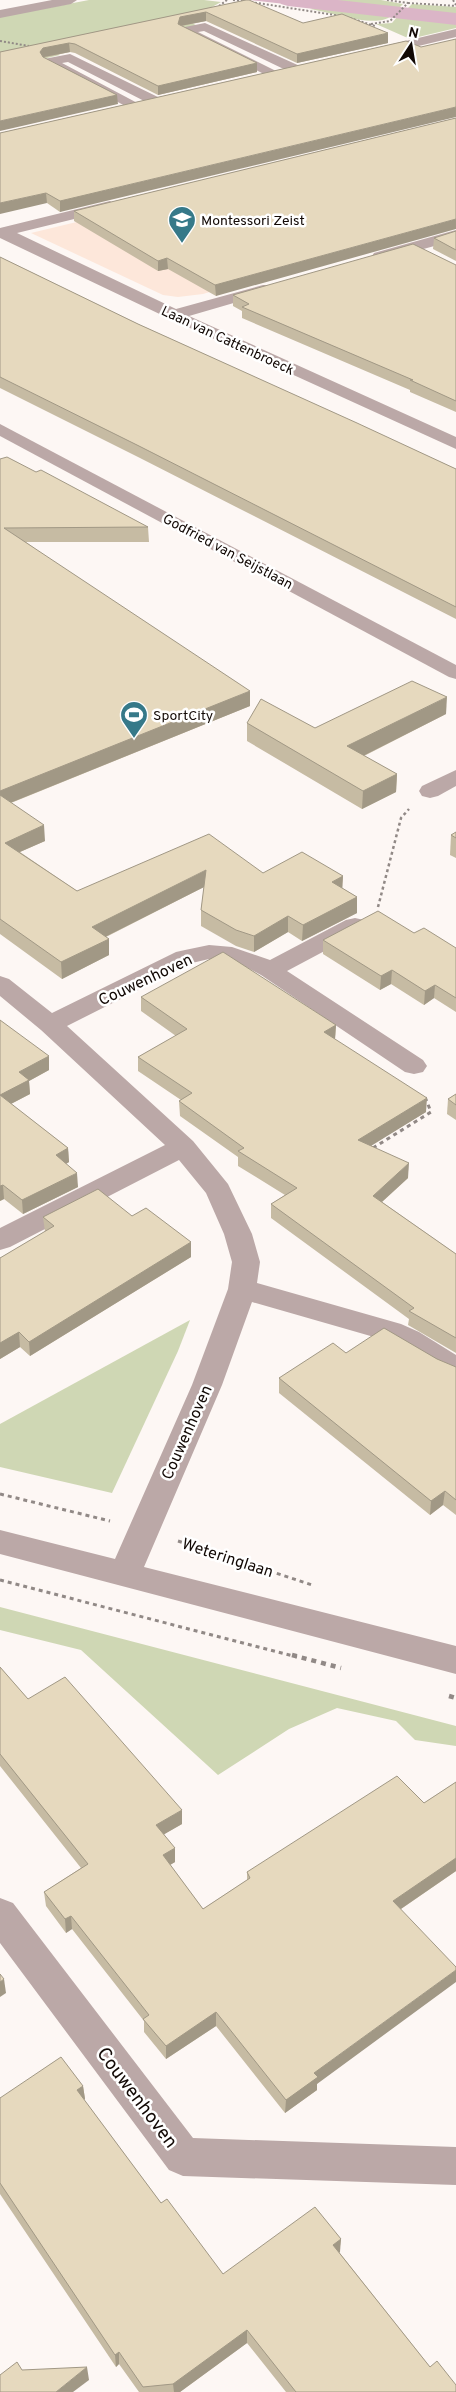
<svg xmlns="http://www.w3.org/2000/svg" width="456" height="2392" font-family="Overpass,sans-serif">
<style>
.built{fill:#fde7da}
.green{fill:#cfd7b4}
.water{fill:#dbb5c7}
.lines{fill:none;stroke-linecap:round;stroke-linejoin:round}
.canal{fill:#dbb5c7;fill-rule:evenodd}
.path-far3{stroke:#918986;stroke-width:2;stroke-dasharray:2 2;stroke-linecap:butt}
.path-far2{stroke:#918986;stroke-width:2.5;stroke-dasharray:3 3;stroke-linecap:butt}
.path-far1{stroke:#918986;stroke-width:3;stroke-dasharray:4 4;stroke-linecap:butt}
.path{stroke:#918986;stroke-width:4.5;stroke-dasharray:5 5;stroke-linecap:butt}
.minor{fill:#bba8a7;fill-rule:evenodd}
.wall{fill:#c6bba3}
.shaded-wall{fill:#a19885}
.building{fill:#e6d9be;stroke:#a19885}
.labels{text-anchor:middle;stroke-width:5;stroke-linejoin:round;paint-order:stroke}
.far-poi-label{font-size:14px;fill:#120905;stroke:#fff;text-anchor:start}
.far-street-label{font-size:14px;fill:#120905;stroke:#fff}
.street-label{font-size:16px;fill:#120905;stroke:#fff}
.near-street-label{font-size:19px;fill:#120905;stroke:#fff}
</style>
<rect width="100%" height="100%" fill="#fdf7f4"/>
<!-- built -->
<polygon class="built" points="205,191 330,256 203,294 178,297 163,295 31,233"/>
<!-- green -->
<g class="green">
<polygon points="89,0 204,0 221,2 187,21 198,26 52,51 60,55 43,59 0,61 0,17"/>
<polygon points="333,0 381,0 403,4 399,8"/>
<polygon points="412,4 456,7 456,14 407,9"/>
<path d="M316,7L391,16C376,29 331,12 310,9Z"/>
<polygon points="398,16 456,23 456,28 410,39 376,24 392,23"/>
<polygon points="190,1320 178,1351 112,1493 0,1467 0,1424"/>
<polygon points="0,1607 456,1726 456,1746 415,1740 396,1721 337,1708 289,1729 218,1775 81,1650 0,1630"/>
</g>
<!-- water -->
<g class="water">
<polygon points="250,0 333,0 399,8 391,16"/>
<polygon points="407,9 456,14 456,23 398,16"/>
</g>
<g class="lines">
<!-- canal -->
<polygon class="canal" points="279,0 338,0 456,13 456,25 288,6 281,4"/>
<!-- path-far3 -->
<g class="path-far3">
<polyline points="233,0 245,1"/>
<polyline points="453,0 456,5"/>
<polyline points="251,2 341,16"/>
<polyline points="408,3 456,6"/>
<polyline points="219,6 227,0"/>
<polyline points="350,18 375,26"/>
<polyline points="371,24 390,21 408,3 387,0"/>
<polyline points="0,41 29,46"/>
</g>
<!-- path-far2 -->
<polyline class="path-far2" points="378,907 401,818 409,809"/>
<!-- path-far1 -->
<g class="path-far1">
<polyline points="373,1148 431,1112 425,1097"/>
<polyline points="0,1494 110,1521"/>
<polyline points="178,1541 312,1585"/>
<polyline points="0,1580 297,1657"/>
</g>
<!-- path -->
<g class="path">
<polyline points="292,1655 341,1668"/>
<polyline points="449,1696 456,1698"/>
</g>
<!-- minor -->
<g class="minor">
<polygon points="52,0 77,0 71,4 0,18 0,10"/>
<polygon points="205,23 302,67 304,70 297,74 292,73 204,31 198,32 284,75 282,78 272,78 179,31 180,28"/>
<polygon points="456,29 456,37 377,56 370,52 372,49"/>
<polygon points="70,54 162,99 164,102 162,105 152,105 68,62 62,63 143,106 141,109 131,109 42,62 44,59"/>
<polygon points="110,201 118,206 115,209 17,233 176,309 263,285 275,285 277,288 275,291 189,316 456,437 456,449 168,318 0,238 0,228"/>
<polygon points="456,230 456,240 380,261 372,256 374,253"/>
<polygon points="0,424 456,665 456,679 449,677 0,436"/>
<polygon points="456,770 456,786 438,796 430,798 422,796 419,791 422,786"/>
<path d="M355,918L364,920L367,925L364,930L287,971L423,1060L427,1066L423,1072L414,1074L405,1072L261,975L242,965L229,961L209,959L192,963L67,1026L193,1141L228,1184L252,1234L260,1262L257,1283L401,1324L419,1332L456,1355V1380C429,1372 407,1350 381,1339L252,1302L222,1385L144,1567L456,1646V1674L0,1554V1530L115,1559L192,1385L228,1289L232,1262L224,1234L206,1193L179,1160L10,1247L0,1250V1228L165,1145L41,1030L0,996V976L9,979L52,1013L176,952L185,950L209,945L232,947L270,960L346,920Z"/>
<polygon points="0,1898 13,1903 193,2138 456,2147 456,2185 183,2176 169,2170 0,1943"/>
</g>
</g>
<!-- wall -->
<g class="wall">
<polygon points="246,0 303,23 388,43 297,63 206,21 182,26 257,63 257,72 158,95 75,53 70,52 43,58 118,104 0,52"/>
<polygon points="406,41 60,212 47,203 0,133"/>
<polygon points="456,118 216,296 168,269 158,271 74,221 74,211"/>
<polygon points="456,231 456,261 433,249 434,238"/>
<polygon points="0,257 138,324 456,469 456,619 140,458 0,388"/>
<polygon points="456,265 456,412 410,392 410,390 242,318 242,311 233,306 233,295"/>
<polygon points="0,459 148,527 149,542 26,542 250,706 11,803 45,841 20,852 77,891 263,873 343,876 342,888 357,897 357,913 302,941 288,932 254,952 236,946 201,926 201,910 204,887 106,937 109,939 109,955 62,979 0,934"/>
<polygon points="446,714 364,756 397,774 396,792 362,809 247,741 247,723 315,728"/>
<polygon points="456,832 456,858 450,855 451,835"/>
<polygon points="414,933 456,948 456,1012 434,998 424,1005 391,984 380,990 323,954 323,940"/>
<polygon points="141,997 336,1025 335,1039 426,1112 371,1145 408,1178 382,1202 456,1254 456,1353 408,1325 409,1319 271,1218 271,1204 285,1195 238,1166 238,1157 180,1116 179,1101 181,1100 138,1071 138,1057 176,1036 141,1011"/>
<polygon points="0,1020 49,1070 29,1081 30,1094 11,1104 68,1148 69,1162 66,1164 78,1187 23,1214 4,1199 0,1201"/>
<polygon points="456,1094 456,1120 447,1114 448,1099"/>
<polygon points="132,1216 191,1242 191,1257 30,1356 20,1347 0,1359 0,1258 45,1232 43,1217"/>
<polygon points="346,1353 437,1359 456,1367 456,1515 443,1505 430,1515 279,1393 279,1378"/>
<polygon points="0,1667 28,1699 182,1824 164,1834 175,1862 170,1865 203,1909 247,1880 247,1872 424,1803 456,1782 456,1871 401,1909 317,2084 317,2090 285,2113 216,2026 166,2059 144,2032 144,2021 72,1929 66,1933 46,1906 44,1892 81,1868 0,1766"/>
<polygon points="83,2086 85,2099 84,2100 161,2203 223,2274 341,2239 339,2252 430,2367 456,2392 286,2392 247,2343 180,2392 139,2392 119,2364 116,2367 0,2194 0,2098"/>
</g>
<!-- shaded-wall -->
<g class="shaded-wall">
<polygon points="206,12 206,21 180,26 178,24 180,17"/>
<polygon points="388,33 388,43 297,63 297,54"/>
<polygon points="69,43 70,52 44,57 40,61 40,52 43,48"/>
<polygon points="257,63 257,72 158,95 158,86"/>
<polygon points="117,95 118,104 0,131 0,121"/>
<polygon points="456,107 456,117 60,212 60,201"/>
<polygon points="46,193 47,203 0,214 0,203"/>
<polygon points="456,219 456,229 216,296 215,285"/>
<polygon points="167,258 168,269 158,271 158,261"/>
<polygon points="250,691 250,706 0,807 0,791"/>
<polygon points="447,697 446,714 347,764 347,746"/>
<polygon points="397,774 396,792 362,809 363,791"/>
<polygon points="44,825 45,841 6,858 5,843"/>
<polygon points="206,870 206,886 93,943 92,927"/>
<polygon points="343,876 342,893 332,882"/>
<polygon points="357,897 357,913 302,941 303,925"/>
<polygon points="288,916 288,932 254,952 254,936"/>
<polygon points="109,939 109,955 62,979 61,962"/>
<polygon points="392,970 391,984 380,990 381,976"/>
<polygon points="435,985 434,998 424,1005 425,991"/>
<polygon points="336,1025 335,1039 323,1046 324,1032"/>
<polygon points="49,1056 49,1070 29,1081 30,1094 1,1109 0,1095 19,1072"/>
<polygon points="427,1098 426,1112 358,1154 358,1140"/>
<polygon points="68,1148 69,1162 57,1169 56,1155"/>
<polygon points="409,1163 408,1178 373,1210 373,1196"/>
<polygon points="77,1173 78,1187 23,1214 22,1200"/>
<polygon points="3,1185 4,1199 0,1201 0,1186"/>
<polygon points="191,1242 191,1257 30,1356 29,1342"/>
<polygon points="19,1332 20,1347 0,1359 0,1343"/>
<polygon points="445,1491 443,1505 430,1515 431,1501"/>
<polygon points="182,1810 182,1824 156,1839 156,1825"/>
<polygon points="175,1848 175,1862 163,1869 163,1855"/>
<polygon points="456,1858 456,1871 392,1915 393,1901"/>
<polygon points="71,1916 72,1929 66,1933 65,1919"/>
<polygon points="456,1970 456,1982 317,2084 317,2090 285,2113 286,2100 314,2073"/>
<polygon points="4,1979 6,1993 0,1997 0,1982"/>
<polygon points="216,2012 216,2026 166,2059 166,2046"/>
<polygon points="83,2086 85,2099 78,2104 77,2090"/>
<polygon points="341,2239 340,2252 333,2258 333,2245"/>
<polygon points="247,2330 247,2343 180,2392 174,2392 173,2384"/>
<polygon points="119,2352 119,2364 116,2367 115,2355"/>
<polygon points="87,2367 89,2380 73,2392 56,2392"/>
</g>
<!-- building -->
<g class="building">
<polygon points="246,0 249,0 303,23 342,14 388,33 297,54 206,12 180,17 178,24 257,63 158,86 75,44 69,43 43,48 40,52 43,57 117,95 0,121 0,52"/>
<polygon points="456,39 456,107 60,201 46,193 0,203 0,133 406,41 421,47"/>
<polygon points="456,118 456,219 215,285 167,258 158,261 74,211"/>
<polygon points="456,231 456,250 434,238"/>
<polygon points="413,244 456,265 456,401 410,380 413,380 242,307 249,304 233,295"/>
<polygon points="0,257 138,324 357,423 456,469 456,607 139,446 0,377"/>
<polygon points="7,457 36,472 41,470 148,527 4,528 250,691 0,791 0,459"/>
<polygon points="412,681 447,697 347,746 397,774 363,791 247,723 261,699 315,728"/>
<polygon points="0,795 44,825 5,843 77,891 209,834 263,873 302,852 343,876 332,882 357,897 303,925 288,916 254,936 236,930 201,910 206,870 92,927 109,939 61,962 0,919"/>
<polygon points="456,832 456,838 451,835"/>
<polygon points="378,911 414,933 424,928 456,948 456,998 435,985 425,991 392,970 381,976 323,940"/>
<polygon points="223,952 336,1025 324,1032 427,1098 358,1140 409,1163 373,1196 456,1254 456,1338 409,1311 414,1308 271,1204 297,1188 238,1151 244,1148 179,1101 192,1093 138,1057 187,1029 141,997"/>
<polygon points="0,1020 49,1056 19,1072 29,1080 0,1095 68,1148 56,1155 77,1173 22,1200 3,1185 0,1186"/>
<polygon points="456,1094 456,1105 448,1099"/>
<polygon points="98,1189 132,1216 146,1208 191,1242 29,1342 19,1332 0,1343 0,1258 54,1226 43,1217"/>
<polygon points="384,1328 437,1359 456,1367 456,1500 445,1491 431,1501 279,1378 333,1343 346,1353"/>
<polygon points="0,1667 28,1699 65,1677 182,1810 156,1825 175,1848 163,1855 203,1909 250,1878 247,1872 397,1776 424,1803 456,1782 456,1858 393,1901 456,1967 456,1970 314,2073 318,2077 286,2100 216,2012 166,2046 143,2019 149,2015 71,1916 65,1919 44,1892 88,1864 0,1754"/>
<polygon points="0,1974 4,1979 0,1982"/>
<polygon points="61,2057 83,2086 77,2090 161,2203 167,2199 223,2274 315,2207 341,2239 333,2245 430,2367 437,2361 456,2385 456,2392 296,2392 247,2330 173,2384 143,2387 119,2352 115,2355 0,2183 0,2098"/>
<polygon points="17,2362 22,2370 87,2367 56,2392 0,2392 0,2375"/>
</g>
<!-- icons -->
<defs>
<symbol id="school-pin" viewBox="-11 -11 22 30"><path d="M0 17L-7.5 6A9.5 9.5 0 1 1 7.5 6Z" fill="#367989" stroke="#fff"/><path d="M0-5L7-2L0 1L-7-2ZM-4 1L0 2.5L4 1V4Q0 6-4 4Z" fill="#fff"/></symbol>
<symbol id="stadium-pin" viewBox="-11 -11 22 30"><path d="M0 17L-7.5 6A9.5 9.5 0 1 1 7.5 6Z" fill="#367989" stroke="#fff"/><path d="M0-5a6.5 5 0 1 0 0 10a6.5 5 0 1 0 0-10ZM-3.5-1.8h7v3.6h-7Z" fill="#fff"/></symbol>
</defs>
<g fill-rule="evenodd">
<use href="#school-pin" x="166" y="204" width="32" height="43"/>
<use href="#stadium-pin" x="118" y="699" width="32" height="43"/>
</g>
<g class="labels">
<!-- far-poi labels -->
<g class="far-poi-label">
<text x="201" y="225">Montessori Zeist</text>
<text x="153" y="720">SportCity</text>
</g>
<!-- far-street labels -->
<g class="far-street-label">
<text transform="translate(228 340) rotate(25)" y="5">Laan van Cattenbroeck</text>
<text transform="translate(228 551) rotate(28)" y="5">Godfried van Seijstlaan</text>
</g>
<!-- street labels -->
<g class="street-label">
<text transform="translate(145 979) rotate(-25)" y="6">Couwenhoven</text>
<text transform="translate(186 1432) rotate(-66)" y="6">Couwenhoven</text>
<text transform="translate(228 1557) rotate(18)" y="6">Weteringlaan</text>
</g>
<!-- near-street labels -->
<g class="near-street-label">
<text transform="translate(138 2097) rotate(53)" y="7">Couwenhoven</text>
</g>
</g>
<!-- north arrow -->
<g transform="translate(411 45) rotate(12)" stroke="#ffffff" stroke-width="4" paint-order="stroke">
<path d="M0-4L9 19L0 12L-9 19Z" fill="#120905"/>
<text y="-8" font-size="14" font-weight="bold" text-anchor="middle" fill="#120905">N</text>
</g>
</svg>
